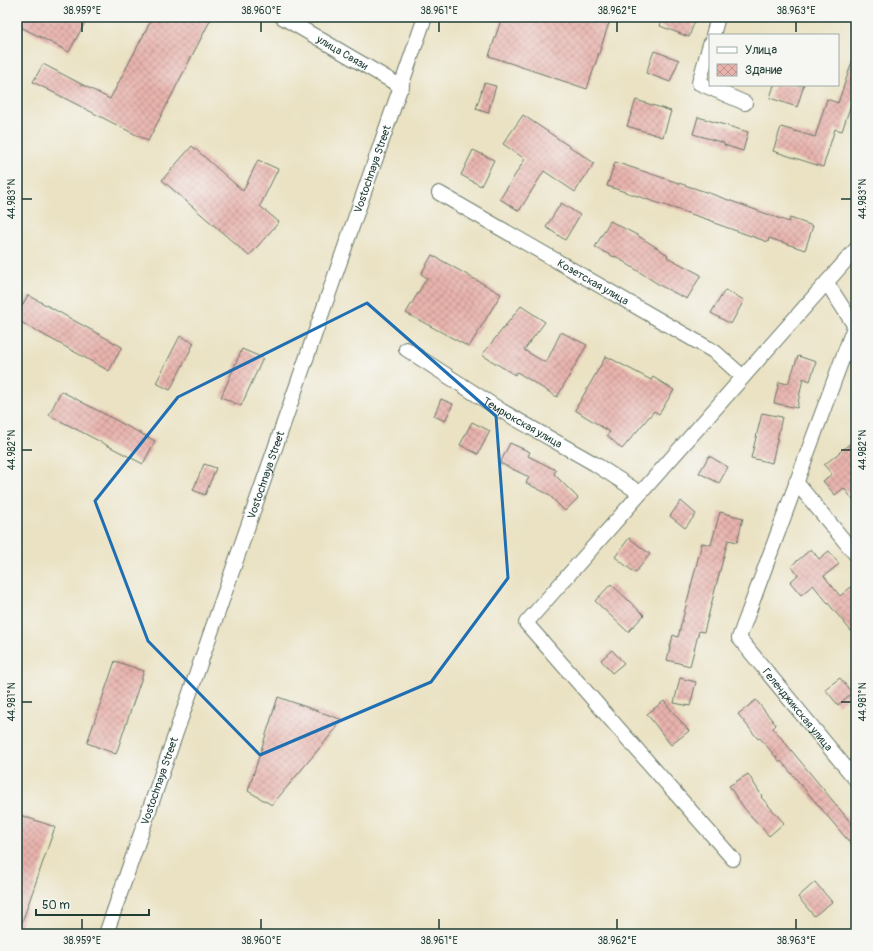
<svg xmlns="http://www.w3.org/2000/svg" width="873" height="951" font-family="Pangolin,sans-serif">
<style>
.building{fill:url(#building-cross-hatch)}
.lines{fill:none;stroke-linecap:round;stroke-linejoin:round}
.street-casing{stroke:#676;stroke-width:16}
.street{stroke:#fff;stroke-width:14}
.marked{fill:none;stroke:#1f6fb2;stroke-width:3;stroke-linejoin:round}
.ticks{fill:none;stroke:#1f3d34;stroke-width:1.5}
.labels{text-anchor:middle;stroke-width:4;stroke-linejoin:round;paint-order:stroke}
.street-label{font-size:11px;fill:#1f3d34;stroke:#f6f6f2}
.neatline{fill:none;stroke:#1f3d34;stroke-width:1.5}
.ticks-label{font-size:10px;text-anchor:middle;fill:#1f3d34}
</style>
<defs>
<pattern id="building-cross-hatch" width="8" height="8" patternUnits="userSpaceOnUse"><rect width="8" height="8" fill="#e9b3ad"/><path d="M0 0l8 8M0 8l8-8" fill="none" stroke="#bc938e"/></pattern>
</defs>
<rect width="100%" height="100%" fill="#f6f6f2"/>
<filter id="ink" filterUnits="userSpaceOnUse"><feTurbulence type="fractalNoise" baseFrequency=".025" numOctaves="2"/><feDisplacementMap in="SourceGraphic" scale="8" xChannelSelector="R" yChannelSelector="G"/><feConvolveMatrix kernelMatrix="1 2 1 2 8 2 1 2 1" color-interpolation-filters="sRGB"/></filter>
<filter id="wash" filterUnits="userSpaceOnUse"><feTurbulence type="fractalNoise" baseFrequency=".012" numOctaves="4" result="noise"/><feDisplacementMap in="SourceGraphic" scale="16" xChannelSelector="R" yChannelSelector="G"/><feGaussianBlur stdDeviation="0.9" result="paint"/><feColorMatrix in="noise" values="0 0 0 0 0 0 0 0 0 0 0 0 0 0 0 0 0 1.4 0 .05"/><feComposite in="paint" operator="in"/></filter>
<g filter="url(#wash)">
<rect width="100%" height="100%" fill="#eae2c3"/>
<g id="blocks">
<!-- building -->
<g class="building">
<polygon points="17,17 88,17 69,52 17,25"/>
<polygon points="153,17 212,17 148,141 33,82 43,64 110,99"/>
<polygon points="502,17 611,17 587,89 489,56"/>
<polygon points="663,17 696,17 689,37 660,26"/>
<polygon points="654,51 679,60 670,82 646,73"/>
<polygon points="854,56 856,56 856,90 842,131 835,129 823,167 773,151 781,127 815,137 827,99 838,103"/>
<polygon points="484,83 496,86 488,113 476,109"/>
<polygon points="774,85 804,85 797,107 770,98"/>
<polygon points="636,100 671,111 663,137 627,126"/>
<polygon points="523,115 594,163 575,192 544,171 519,211 500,199 525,159 503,144"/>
<polygon points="698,117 748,132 743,151 724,145 724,143 693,134"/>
<polygon points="192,146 243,191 258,160 278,169 260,206 279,222 249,256 162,180"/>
<polygon points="473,150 494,160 481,186 461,175"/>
<polygon points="615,162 709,193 789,222 790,218 813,226 805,250 769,238 768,242 714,223 715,222 607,186"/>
<polygon points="561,203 580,215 565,240 546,227"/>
<polygon points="610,221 637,235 668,255 667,257 701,275 687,299 661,286 615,256 614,257 595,247"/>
<polygon points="432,255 501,294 469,347 406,313 427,278 421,274"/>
<polygon points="725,290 744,300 731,324 711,313"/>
<polygon points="28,295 122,347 109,371 17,320 17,315"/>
<polygon points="521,306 545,322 524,350 546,363 561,332 587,345 557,397 517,372 515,375 482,355"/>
<polygon points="180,336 194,343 170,390 156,383"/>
<polygon points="242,349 263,358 241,406 221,397"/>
<polygon points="606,356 651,380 653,377 674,390 659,414 654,411 622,449 607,435 610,432 575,410"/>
<polygon points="798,356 816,362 810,381 803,378 797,408 774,403 779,382 788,384"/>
<polygon points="61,391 155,441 143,464 49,415"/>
<polygon points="441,399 453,404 445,421 434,416"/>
<polygon points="762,413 782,417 772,463 751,458"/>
<polygon points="472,422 490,431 478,454 460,445"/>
<polygon points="856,439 856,504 844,488 835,495 823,481 832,474 824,465"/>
<polygon points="510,443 530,452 528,456 556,470 554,474 578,498 565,511 548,494 526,483 529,477 500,463"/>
<polygon points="709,456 728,467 719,483 699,473"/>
<polygon points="204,464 216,468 205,495 193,490"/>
<polygon points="681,501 696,514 685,528 670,516"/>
<polygon points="720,512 743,518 737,542 728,540 704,632 699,631 690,666 667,660 673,635 678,637 702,543 711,545"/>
<polygon points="629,538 650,554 635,573 615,557"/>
<polygon points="811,549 819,559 829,551 839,564 824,576 840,596 856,583 856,637 813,585 801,595 790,582 798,575 791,566"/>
<polygon points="611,584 644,615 628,632 595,601"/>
<polygon points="612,650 624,663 612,673 601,660"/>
<polygon points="115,661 144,671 116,754 87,743"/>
<polygon points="680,678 696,682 690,706 674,703"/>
<polygon points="840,678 852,693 838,705 825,689"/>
<polygon points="278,697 343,720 272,805 248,791"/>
<polygon points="756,700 776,725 773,728 856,829 856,850 781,761 780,762 760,738 758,739 738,714"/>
<polygon points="664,701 689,731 671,745 647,714"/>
<polygon points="748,774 762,796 761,797 784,823 769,836 744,808 729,786"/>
<polygon points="17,814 55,827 19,931 17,931"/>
<polygon points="815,882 832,902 814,916 798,897"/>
</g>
</g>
</g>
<g filter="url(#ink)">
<use href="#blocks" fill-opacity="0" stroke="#676" stroke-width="1"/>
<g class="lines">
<defs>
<g id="street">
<path id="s1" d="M282,17L402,87"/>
<polyline points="713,35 718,17"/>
<polyline points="710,44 699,83 745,103"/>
<path id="s2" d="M439,193L715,352L743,377"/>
<polyline points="827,283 856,328"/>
<path id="s3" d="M854,327L739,638L856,780"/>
<path id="s4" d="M406,349L502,411L595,464L640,493"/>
<polyline points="796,482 856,555"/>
<polyline points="733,859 526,623 856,249"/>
<path id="s5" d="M106,934L425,17"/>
</g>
</defs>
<!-- street casing -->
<use href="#street" class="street-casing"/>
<!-- street -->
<use href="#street" class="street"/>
</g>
</g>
<!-- marked area -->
<path class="marked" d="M367,303L496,416L508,578L431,682L260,755L148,641L95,501L178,397Z"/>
<!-- ticks -->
<path class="ticks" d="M82,22V32M261,22V32M439,22V32M617,22V32M796,22V32M22,199H32M841,199H851M22,450H32M841,450H851M22,702H32M841,702H851M82,919V929M261,919V929M439,919V929M617,919V929M796,919V929"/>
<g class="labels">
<!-- street labels -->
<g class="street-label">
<text dy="4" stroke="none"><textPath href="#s1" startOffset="70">улица Связи</textPath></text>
<text dy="4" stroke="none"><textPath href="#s5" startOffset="810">Vostochnaya Street</textPath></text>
<text dy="4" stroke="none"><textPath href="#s2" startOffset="178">Козетская улица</textPath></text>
<text dy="4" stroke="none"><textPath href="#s4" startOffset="138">Темрюкская улица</textPath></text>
<text dy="4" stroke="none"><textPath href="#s5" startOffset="486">Vostochnaya Street</textPath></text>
<text dy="4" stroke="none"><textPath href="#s3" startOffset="424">Геленджикская улица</textPath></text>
<text dy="4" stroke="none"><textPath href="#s5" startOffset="162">Vostochnaya Street</textPath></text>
</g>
</g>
<!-- margin -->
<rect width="873" height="951" fill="none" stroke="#f6f6f2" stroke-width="44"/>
<!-- legend -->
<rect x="709" y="34" width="130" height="52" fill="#f6f6f2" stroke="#a0aca6"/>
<rect x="717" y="47" width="20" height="6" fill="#ffffff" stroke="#a0aca6"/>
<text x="745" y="54" font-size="12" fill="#1f3d34">Улица</text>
<rect x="717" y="64" width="20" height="12" fill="url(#building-cross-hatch)" stroke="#a0aca6"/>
<text x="745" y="74" font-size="12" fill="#1f3d34">Здание</text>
<!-- scale -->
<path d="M36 909v6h113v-6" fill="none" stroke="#1f3d34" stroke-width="2"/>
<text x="42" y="909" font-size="12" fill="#1f3d34" stroke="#f6f6f2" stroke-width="3" paint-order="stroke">50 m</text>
<rect x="22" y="22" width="829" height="907" class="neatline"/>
<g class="ticks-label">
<text x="82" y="14">38.959°E</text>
<text x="261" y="14">38.960°E</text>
<text x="439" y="14">38.961°E</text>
<text x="617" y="14">38.962°E</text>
<text x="796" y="14">38.963°E</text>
<text transform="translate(11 199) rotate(-90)" y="4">44.983°N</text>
<text transform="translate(862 199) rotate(-90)" y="4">44.983°N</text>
<text transform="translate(11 450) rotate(-90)" y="4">44.982°N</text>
<text transform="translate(862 450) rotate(-90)" y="4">44.982°N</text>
<text transform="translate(11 702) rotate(-90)" y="4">44.981°N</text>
<text transform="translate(862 702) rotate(-90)" y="4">44.981°N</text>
<text x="82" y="944">38.959°E</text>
<text x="261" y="944">38.960°E</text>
<text x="439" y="944">38.961°E</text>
<text x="617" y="944">38.962°E</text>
<text x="796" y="944">38.963°E</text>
</g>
</svg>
